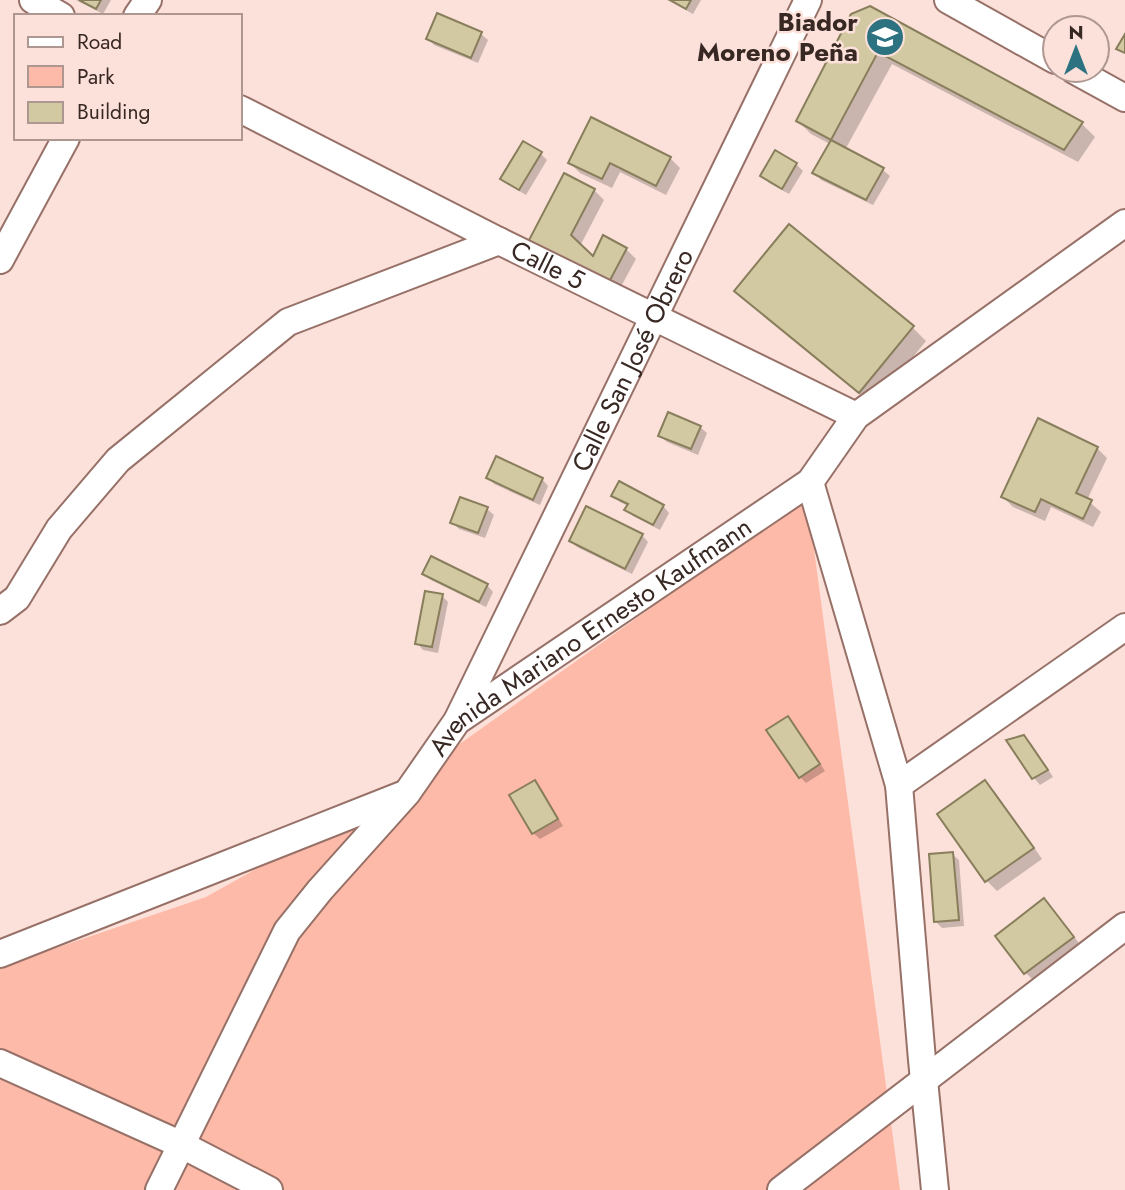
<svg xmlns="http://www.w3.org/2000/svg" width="1125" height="1190" font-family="Jost,sans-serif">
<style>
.green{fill:#febaa8}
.shadow{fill:#0003}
.building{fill:#d2c8a2;stroke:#887e5b;stroke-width:2}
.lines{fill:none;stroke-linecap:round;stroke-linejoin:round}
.minor-casing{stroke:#977167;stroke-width:30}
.minor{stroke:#fff;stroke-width:26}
.labels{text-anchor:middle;stroke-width:5;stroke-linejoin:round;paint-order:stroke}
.poi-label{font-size:26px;font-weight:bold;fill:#382823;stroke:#fce1da;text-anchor:end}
.street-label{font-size:26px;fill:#382823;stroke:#fce1da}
</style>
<rect width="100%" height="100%" fill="#fce1da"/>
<!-- green -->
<polygon class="green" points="807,497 900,1190 0,1190 0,967 206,897 368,806 461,743"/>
<!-- shadow -->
<g class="shadow">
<polygon points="76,0 111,0 103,14"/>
<polygon points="667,0 701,0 693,14"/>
<polygon points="852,15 1082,124 1095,137 1078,162 892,64 845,150 883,170 890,176 873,205 821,180 815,173 830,144 811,134 798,121"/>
<polygon points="481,34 488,40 478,63 434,45 428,39"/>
<polygon points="776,153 796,164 803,171 789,194 769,183 762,176"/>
<polygon points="541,154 547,160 526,195 509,185 503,179"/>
<polygon points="670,158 680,168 666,195 620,172 612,188 580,173 570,163"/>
<polygon points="565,175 594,190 604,200 580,246 593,258 626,249 636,259 618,292 540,252"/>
<polygon points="789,227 913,328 926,341 874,405 750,304"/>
<polygon points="700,427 707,433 698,455 667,442 660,436"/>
<polygon points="1097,448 1107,458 1087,500 1101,512 1093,527 1051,507 1045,521 1013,507 1003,497"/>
<polygon points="488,477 542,479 548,486 540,505 494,484"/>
<polygon points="613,495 663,506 669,513 660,530 633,516 626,510 628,506 620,502"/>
<polygon points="487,509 494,515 485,538 459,529 452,522"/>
<polygon points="642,535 648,542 632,574 577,547 571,541"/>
<polygon points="424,574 487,585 493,592 486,607 431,580"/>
<polygon points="442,596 448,602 438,653 423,650 417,643"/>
<polygon points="794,725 825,771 806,783 800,777"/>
<polygon points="1024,737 1031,743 1053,777 1040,785 1034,778 1009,741"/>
<polygon points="534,782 541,788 563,826 540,839 533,833"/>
<polygon points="985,782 995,792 1042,859 997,891 987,881 940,814"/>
<polygon points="952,854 959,860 964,926 942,928 936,922"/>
<polygon points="1044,901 1054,911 1082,947 1036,983 1026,973 998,936"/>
</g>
<!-- building -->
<g class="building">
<polygon points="79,0 101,0 96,9"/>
<polygon points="670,0 691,0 686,9"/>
<polygon points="870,6 1083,122 1064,150 878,52 831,140 796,121 851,14"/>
<polygon points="437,13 482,32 471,58 426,39"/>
<polygon points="1125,34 1125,53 1116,49"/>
<polygon points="591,117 671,157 656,186 610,163 602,179 568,163"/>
<polygon points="831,140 884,168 866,200 812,173"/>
<polygon points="523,141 542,152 519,190 500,179"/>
<polygon points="775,150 797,163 782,189 760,176"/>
<polygon points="564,173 595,189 571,235 593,256 603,235 627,248 608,284 528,242"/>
<polygon points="789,224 914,326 859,393 734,291"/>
<polygon points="668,412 701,426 691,449 658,436"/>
<polygon points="1038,418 1098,447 1076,493 1092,500 1083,519 1041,499 1035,512 1001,497"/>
<polygon points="496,456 543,478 533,500 486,478"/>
<polygon points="619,481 664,505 653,525 624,510 628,504 611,496"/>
<polygon points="460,497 488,507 478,533 450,523"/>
<polygon points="586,506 643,534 625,569 569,541"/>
<polygon points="431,556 488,584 479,602 422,574"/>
<polygon points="425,591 443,594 432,647 415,644"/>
<polygon points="788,716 820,764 799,778 766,730"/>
<polygon points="1024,735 1048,770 1032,779 1006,740"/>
<polygon points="535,780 558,819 532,834 509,795"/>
<polygon points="985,780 1034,848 985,882 937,814"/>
<polygon points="953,852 959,920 934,922 929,854"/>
<polygon points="1044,898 1074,937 1024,974 995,936"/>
</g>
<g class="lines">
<defs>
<g id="minor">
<polyline points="33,0 61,16"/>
<polyline points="948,0 1055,60"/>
<polyline points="137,16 148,0"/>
<polyline points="1074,70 1125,98"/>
<path id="s1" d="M240,109L499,241L856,416"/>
<polyline points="0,260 66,138"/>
<polyline points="810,482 899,785 922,1060 935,1190"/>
<polyline points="0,611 17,598 59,529 118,460 288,322 499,241"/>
<path id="s2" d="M458,719L808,0"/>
<polyline points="899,785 1125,627"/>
<polyline points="0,954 402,795"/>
<polyline points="0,1063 182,1145 269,1190"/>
<path id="s3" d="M159,1190L287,931L320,890L407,793L457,721L810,482L856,416L1125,223"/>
<polyline points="781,1190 1125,926"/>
</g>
</defs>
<!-- minor casing -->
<use href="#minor" class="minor-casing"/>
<!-- minor -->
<use href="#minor" class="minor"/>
</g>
<!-- icons -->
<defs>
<symbol id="university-disc" viewBox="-11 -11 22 22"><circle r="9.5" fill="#2d7281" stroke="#fce1da"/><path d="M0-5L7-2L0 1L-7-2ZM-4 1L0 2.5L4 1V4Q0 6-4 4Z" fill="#fff"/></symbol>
</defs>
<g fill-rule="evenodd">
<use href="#university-disc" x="863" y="15" width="44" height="44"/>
</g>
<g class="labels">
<!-- poi labels -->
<g class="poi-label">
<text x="858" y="31">Biador<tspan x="858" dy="30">Moreno Peña</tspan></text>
</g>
<!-- street labels -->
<g class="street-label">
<text dy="9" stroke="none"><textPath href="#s1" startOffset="345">Calle 5</textPath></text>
<text dy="9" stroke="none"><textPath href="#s2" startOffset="399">Calle San José Obrero</textPath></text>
<text dy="9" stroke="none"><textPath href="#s3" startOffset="716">Avenida Mariano Ernesto Kaufmann</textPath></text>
</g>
</g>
<!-- legend -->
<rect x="14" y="14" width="228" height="126" fill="#fce1da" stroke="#ae9791" stroke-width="2"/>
<rect x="28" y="37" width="35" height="10" fill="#ffffff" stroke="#ae9791" stroke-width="2"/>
<text x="77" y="49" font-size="21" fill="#382823">Road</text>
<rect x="28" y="66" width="35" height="21" fill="#febaa8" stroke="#ae9791" stroke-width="2"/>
<text x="77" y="84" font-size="21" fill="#382823">Park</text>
<rect x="28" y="102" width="35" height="21" fill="#d2c8a2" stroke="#ae9791" stroke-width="2"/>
<text x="77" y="119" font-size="21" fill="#382823">Building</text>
<!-- north arrow -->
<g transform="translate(1076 49)"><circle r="33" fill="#fce1da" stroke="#ae9791" stroke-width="2"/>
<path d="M0-5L12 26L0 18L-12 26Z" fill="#2d7281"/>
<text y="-10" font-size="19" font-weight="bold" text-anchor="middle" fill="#382823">N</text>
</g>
</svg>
